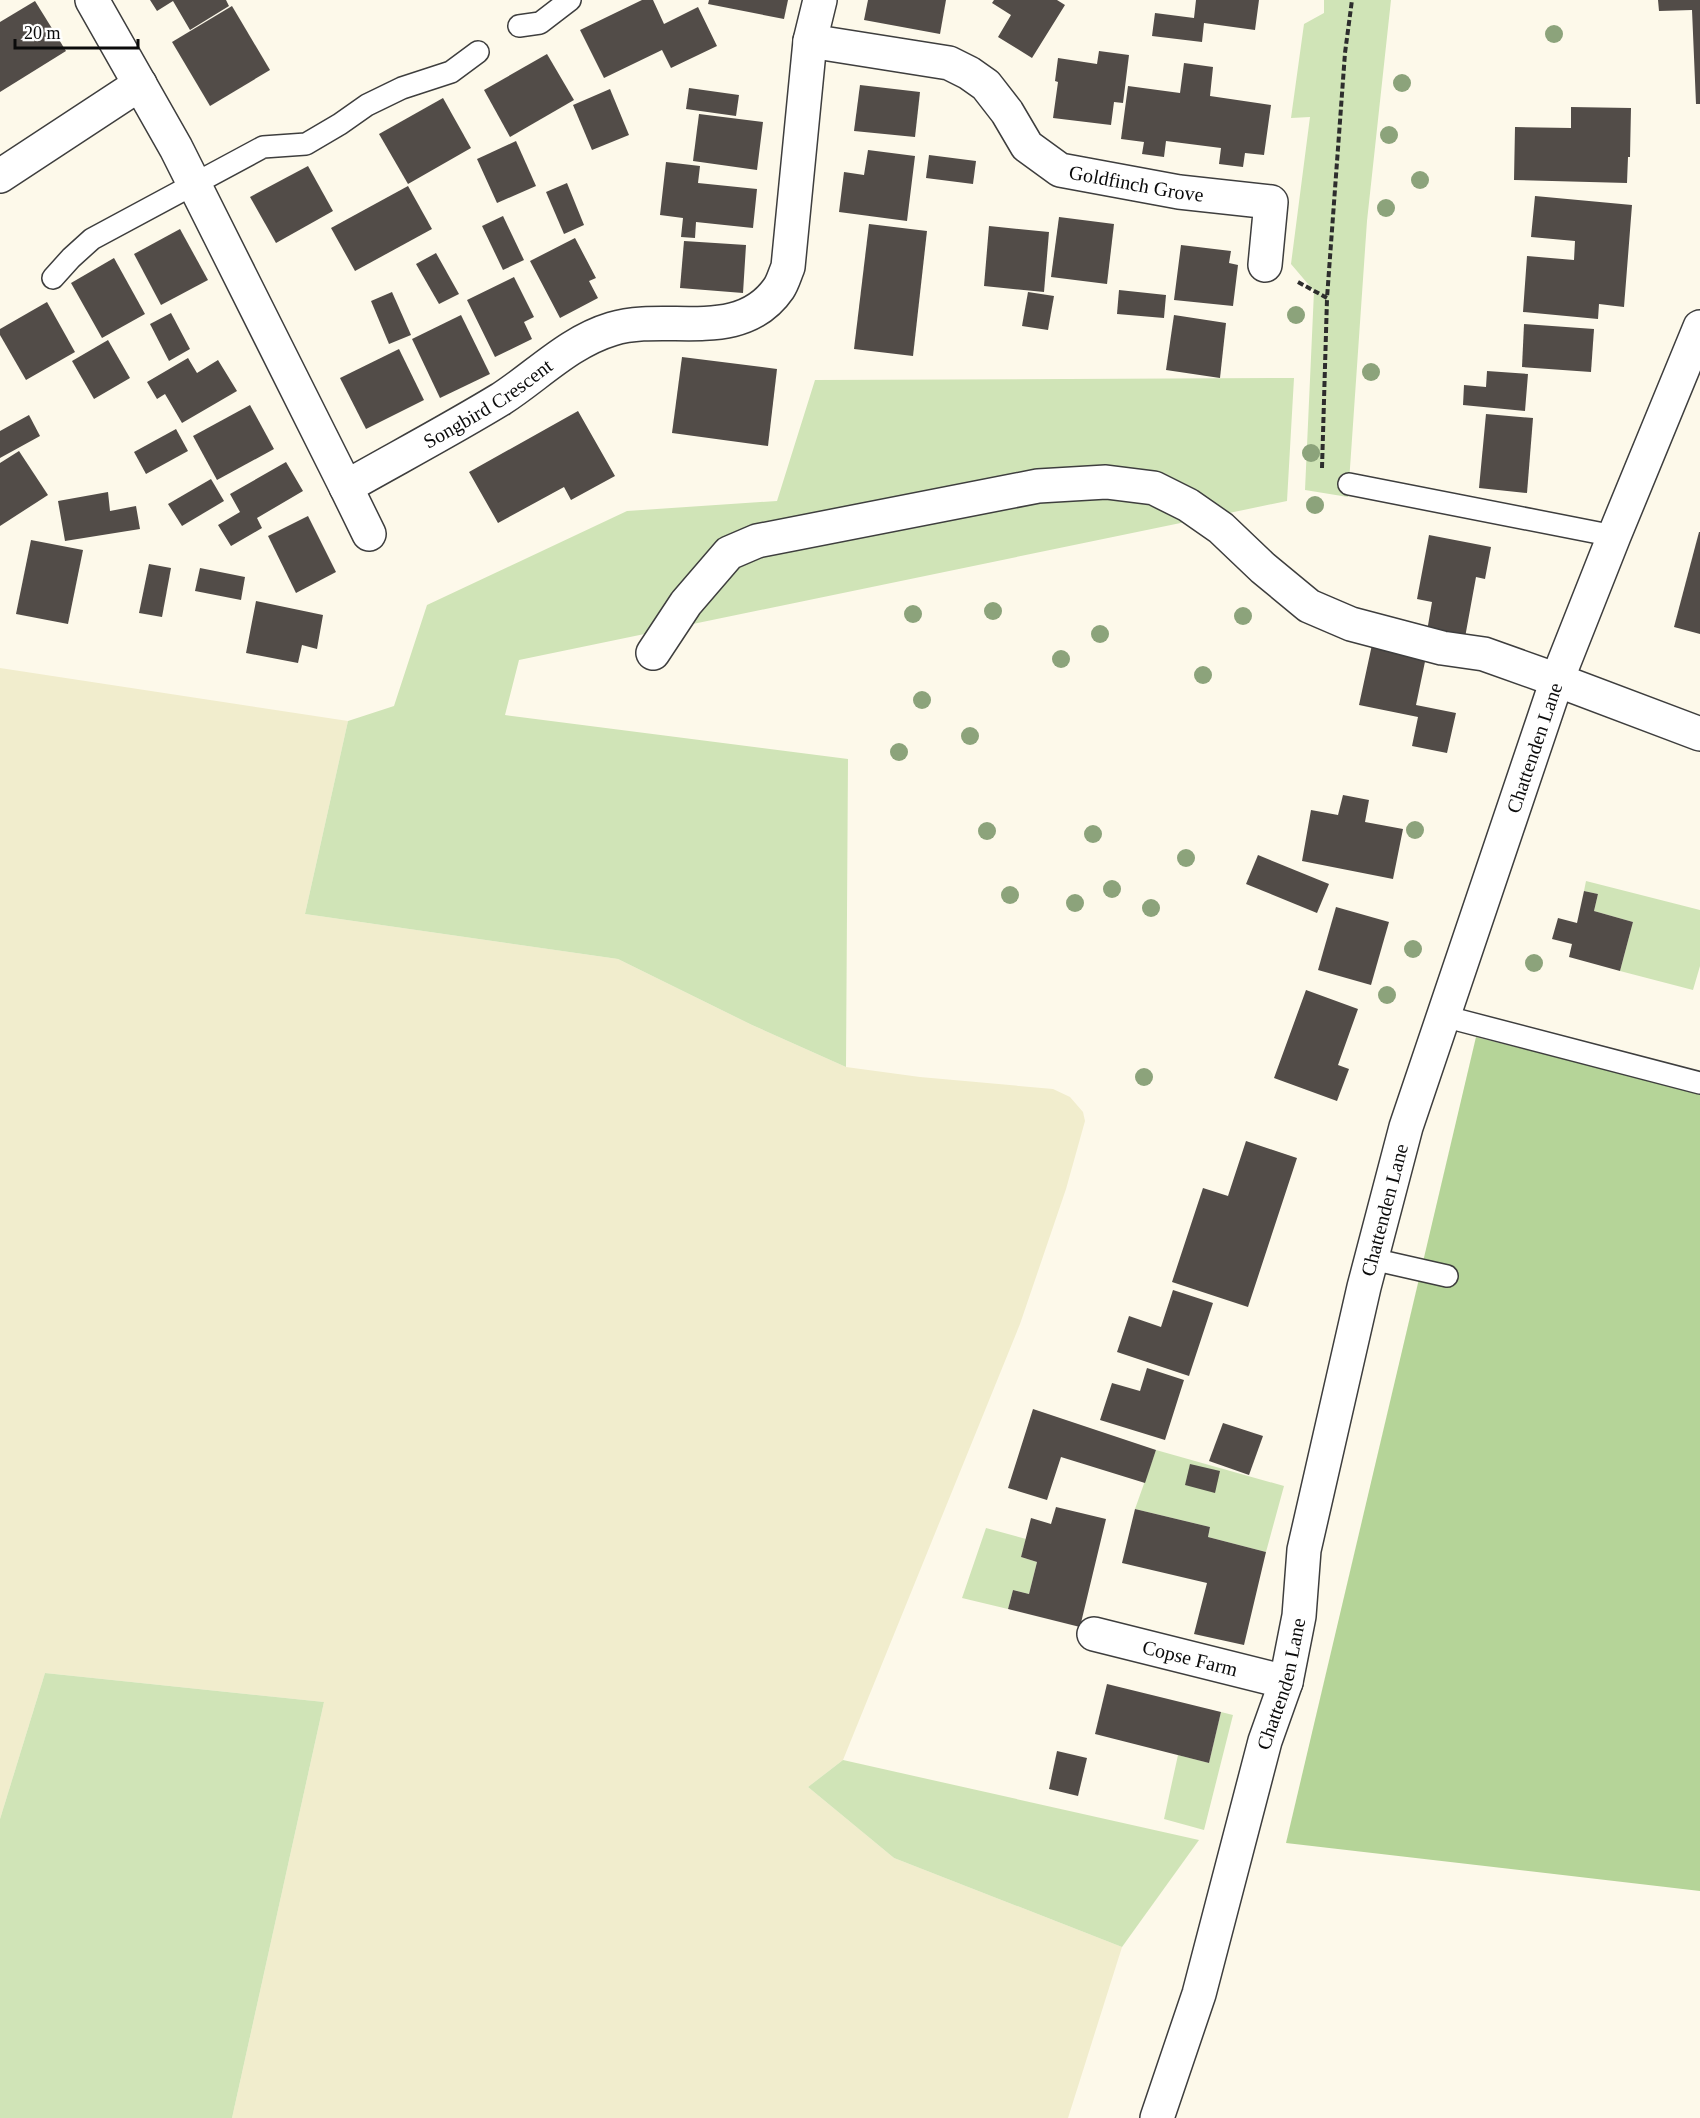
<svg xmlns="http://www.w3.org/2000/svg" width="1700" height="2118" font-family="Georgia,serif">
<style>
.farmland{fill:#f1edcd}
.green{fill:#d0e4b7}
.forest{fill:#b5d498}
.building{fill:#524c48}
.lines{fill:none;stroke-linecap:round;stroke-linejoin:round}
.service-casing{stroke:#3e3e3e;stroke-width:24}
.minor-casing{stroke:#3e3e3e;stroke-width:36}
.path{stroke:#2d2d2d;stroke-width:4;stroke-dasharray:6 3;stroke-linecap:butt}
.service{stroke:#fff;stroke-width:21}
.minor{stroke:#fff;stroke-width:33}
.tree{fill:#8ca37b}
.labels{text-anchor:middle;stroke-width:6;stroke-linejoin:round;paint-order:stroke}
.street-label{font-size:20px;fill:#0b0b0b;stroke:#fff}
</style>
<rect width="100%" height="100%" fill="#fdf9ea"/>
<!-- farmland -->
<polygon class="farmland" points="0,668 348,721 305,914 618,959 752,1025 846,1067 920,1077 1053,1089 1070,1097 1083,1112 1085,1121 1066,1189 1020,1324 843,1760 808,1787 894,1858 1122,1947 1068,2118 232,2118 324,1702 45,1673 0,1819"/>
<!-- green -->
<g class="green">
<polygon points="1324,0 1391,0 1367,221 1348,497 1305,490 1314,291 1291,264 1310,117 1291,118 1304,24 1324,13"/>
<polygon points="1294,378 1287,501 519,660 505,715 848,759 846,1067 752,1025 618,959 305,914 348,721 394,706 427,605 627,511 777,501 815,380"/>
<polygon points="1586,881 1700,910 1700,966 1693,990 1620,971 1633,922 1594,911 1598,894 1584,891"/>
<polygon points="1156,1450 1284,1486 1266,1552 1208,1537 1210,1527 1135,1509"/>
<polygon points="986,1528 1026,1539 1021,1557 1037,1562 1029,1594 1013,1590 1008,1609 962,1598"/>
<polygon points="45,1673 324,1702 232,2118 0,2118 0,1819"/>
<polygon points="1221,1712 1233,1715 1204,1830 1164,1819 1178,1755 1209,1763"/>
<polygon points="843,1760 1199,1840 1122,1947 894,1858 808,1787"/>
</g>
<!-- forest -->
<polygon class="forest" points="1476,1037 1700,1093 1700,1891 1286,1843"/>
<!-- building -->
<g class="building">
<polygon points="150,0 226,0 229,6 190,30 173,1 157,11"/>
<polygon points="642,0 653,0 664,24 698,7 717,46 671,68 662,50 604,78 580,30"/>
<polygon points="709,0 788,0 784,19 708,4"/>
<polygon points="868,0 946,0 940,34 864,20"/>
<polygon points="994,0 1057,0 1065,5 1032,58 998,37 1011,15 992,3"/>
<polygon points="1196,0 1259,0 1255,30 1204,23 1202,42 1152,36 1155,13 1194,18"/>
<polygon points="1658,0 1700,0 1700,104 1696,104 1692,10 1659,11"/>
<polygon points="35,1 66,51 0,92 0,22"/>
<polygon points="232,6 270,70 210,106 172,42"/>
<polygon points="1099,51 1129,55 1123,103 1114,102 1111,125 1053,118 1058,82 1055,81 1058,58 1097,64"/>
<polygon points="547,54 574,100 510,137 484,90"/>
<polygon points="1184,63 1213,67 1210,96 1271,105 1264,155 1245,153 1243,167 1219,164 1221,148 1166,141 1164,157 1142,154 1144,142 1121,139 1128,86 1180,93"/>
<polygon points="860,85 920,92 915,137 854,131"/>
<polygon points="689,88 739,95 736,116 686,109"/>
<polygon points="610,89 629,135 592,150 573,105"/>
<polygon points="443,98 471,148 408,184 379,134"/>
<polygon points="1571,107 1631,108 1630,157 1628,157 1627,183 1514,180 1515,127 1571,128"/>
<polygon points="699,114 763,122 757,170 693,161"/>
<polygon points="516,141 536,186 497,203 477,159"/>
<polygon points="868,150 915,156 907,221 839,212 844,172 864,175"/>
<polygon points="929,155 976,161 973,184 926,178"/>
<polygon points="666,162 700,166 698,183 757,189 753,228 696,222 695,238 681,237 683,218 660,215"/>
<polygon points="308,166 333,211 276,243 250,197"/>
<polygon points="567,183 584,225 564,234 546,192"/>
<polygon points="408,186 432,229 355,271 331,228"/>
<polygon points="1535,196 1632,205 1624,307 1599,304 1598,319 1523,312 1527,256 1574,260 1575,241 1531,237"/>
<polygon points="503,216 524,260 503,270 482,226"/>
<polygon points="1059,217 1114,224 1107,284 1051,277"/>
<polygon points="869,224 927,231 913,356 854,349"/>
<polygon points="989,226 1049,232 1044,292 984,286"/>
<polygon points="180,229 208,280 161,305 134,254"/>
<polygon points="575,238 596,278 589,281 598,298 560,318 530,261"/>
<polygon points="684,241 746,245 743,293 680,288"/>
<polygon points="1181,245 1231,251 1229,263 1238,265 1233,306 1174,300"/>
<polygon points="436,253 459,294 439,304 416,264"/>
<polygon points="114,258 145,314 102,338 71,283"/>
<polygon points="514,277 534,317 524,322 532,339 495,357 467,300"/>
<polygon points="1119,290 1166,295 1164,318 1117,314"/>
<polygon points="392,292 411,335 389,344 371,301"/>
<polygon points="1028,292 1054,296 1048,330 1022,326"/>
<polygon points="47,302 75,352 26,380 0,335 0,329"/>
<polygon points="171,313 190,349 169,361 150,324"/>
<polygon points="461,315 490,374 440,398 412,339"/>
<polygon points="1174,315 1226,323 1220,378 1166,370"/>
<polygon points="1524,324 1594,329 1591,372 1522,367"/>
<polygon points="108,340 130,378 94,399 72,361"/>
<polygon points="399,349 424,400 366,429 340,378"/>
<polygon points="682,357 777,369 768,446 672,433"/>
<polygon points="188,358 197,373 218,360 237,391 182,423 165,394 157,399 147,382"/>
<polygon points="1487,371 1528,374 1525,411 1463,405 1464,385 1486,387"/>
<polygon points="250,405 274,449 217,480 193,436"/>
<polygon points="578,411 615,476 571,500 564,487 498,523 469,472"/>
<polygon points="1486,414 1533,418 1527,493 1479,488"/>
<polygon points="29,415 40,436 0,458 0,431"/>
<polygon points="176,429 188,451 146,474 134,452"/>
<polygon points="19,451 48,495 0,526 0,463"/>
<polygon points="286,462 303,491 257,518 262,528 231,546 218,525 240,512 230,494"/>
<polygon points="211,479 224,501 182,526 168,504"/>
<polygon points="108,492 110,511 136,506 140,529 65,541 58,501"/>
<polygon points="308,516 336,572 296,593 268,536"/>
<polygon points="1699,532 1700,532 1700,634 1674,627"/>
<polygon points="1429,535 1491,547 1485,579 1476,577 1464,643 1426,637 1432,602 1417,599"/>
<polygon points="31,540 83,550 68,624 16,614"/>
<polygon points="149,564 171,568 162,617 139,613"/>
<polygon points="200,568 245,577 241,600 195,591"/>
<polygon points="256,601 323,615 317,649 302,645 298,663 246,653"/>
<polygon points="1373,640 1427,652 1416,705 1456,713 1447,753 1412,746 1418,717 1359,705"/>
<polygon points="1343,795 1369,800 1365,822 1403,829 1393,879 1302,861 1311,810 1338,815"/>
<polygon points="1258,855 1329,884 1317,913 1246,884"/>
<polygon points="1584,891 1598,894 1594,911 1633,922 1620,971 1569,957 1572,944 1552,939 1558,918 1577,923"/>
<polygon points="1336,907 1389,922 1371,985 1318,970"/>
<polygon points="1306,990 1358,1009 1338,1065 1349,1069 1337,1101 1274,1078"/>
<polygon points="1246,1141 1297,1158 1248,1307 1172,1282 1203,1188 1228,1196"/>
<polygon points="1173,1290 1213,1303 1189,1376 1117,1352 1129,1316 1161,1327"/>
<polygon points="1147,1368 1184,1380 1165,1440 1100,1420 1112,1383 1140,1391"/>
<polygon points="1033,1409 1156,1450 1145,1483 1061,1457 1047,1500 1008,1488"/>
<polygon points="1223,1423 1263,1436 1249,1475 1209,1461"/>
<polygon points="1190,1464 1220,1471 1215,1493 1185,1485"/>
<polygon points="1056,1507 1106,1519 1080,1627 1008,1609 1013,1590 1029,1594 1037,1562 1021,1557 1031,1518 1051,1524"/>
<polygon points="1135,1509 1210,1527 1208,1537 1266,1552 1244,1645 1194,1634 1207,1583 1122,1563"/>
<polygon points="1107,1684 1221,1712 1209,1763 1095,1734"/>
<polygon points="1057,1751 1087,1758 1078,1796 1049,1789"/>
</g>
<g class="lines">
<defs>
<g id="service">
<polyline points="519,26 540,23 570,0"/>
<polyline points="53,278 71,258 92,239 263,147 306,144 340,124 367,105 402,88 451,72 478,52"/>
<polyline points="1349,484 1614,536"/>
<polyline points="1443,1016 1700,1083"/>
<polyline points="1372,1259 1447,1276"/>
</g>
<g id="minor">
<path id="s1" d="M92,0L176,148L346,487C397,458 450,430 501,399C538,375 569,342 612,329C667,312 740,345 779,288C783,282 785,274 788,267L810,41L820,0"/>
<path id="s2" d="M810,41L949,63L969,73L986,85L1007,112L1027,146L1060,170L1179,192L1271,202L1265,265"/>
<polyline points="0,176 140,84"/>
<polyline points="346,487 369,534"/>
<polyline points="653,653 686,603 729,553 757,541 1038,486 1106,482 1154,488 1188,505 1221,528 1263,568 1309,606 1351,624 1442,648 1484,654 1557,680 1700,734"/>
<path id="s3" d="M1094,1634L1286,1682"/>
<path id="s4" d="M1157,2118L1199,1994L1265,1741L1286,1682L1299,1616L1304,1550L1364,1287L1406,1127L1557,680L1614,536L1700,327"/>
</g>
</defs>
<!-- service casing -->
<use href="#service" class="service-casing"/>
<!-- minor casing -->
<use href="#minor" class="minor-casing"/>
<!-- path -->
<g class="path">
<polyline points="1298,282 1327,298 1345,53 1352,0"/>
<polyline points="1322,468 1327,299"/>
</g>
<!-- service -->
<use href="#service" class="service"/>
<!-- minor -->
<use href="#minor" class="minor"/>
</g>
<!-- trees -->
<g class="tree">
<circle cx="1554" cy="34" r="9"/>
<circle cx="1402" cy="83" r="9"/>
<circle cx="1389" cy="135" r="9"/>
<circle cx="1420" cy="180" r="9"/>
<circle cx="1386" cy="208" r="9"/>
<circle cx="1296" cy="315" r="9"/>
<circle cx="1371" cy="372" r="9"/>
<circle cx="1311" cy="453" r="9"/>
<circle cx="1315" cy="505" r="9"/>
<circle cx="993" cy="611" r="9"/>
<circle cx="913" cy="614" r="9"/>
<circle cx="1243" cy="616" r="9"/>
<circle cx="1100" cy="634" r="9"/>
<circle cx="1061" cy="659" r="9"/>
<circle cx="1203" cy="675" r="9"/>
<circle cx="922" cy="700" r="9"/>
<circle cx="970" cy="736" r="9"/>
<circle cx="899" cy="752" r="9"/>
<circle cx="1415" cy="830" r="9"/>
<circle cx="987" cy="831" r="9"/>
<circle cx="1093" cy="834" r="9"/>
<circle cx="1186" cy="858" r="9"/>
<circle cx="1112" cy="889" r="9"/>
<circle cx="1010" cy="895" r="9"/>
<circle cx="1075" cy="903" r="9"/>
<circle cx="1151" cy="908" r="9"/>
<circle cx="1413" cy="949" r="9"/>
<circle cx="1534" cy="963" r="9"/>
<circle cx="1387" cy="995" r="9"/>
<circle cx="1144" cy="1077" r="9"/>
</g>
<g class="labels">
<!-- street labels -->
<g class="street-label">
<text dy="7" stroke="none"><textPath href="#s2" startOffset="376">Goldfinch Grove</textPath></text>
<text dy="7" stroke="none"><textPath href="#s1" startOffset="714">Songbird Crescent</textPath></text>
<text dy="7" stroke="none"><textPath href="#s4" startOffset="1424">Chattenden Lane</textPath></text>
<text dy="7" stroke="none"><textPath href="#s4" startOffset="938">Chattenden Lane</textPath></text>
<text dy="7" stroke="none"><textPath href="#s3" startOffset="99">Copse Farm</textPath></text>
<text dy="7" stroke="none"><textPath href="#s4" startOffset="452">Chattenden Lane</textPath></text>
</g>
</g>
<!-- scale -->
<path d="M15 39v9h123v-9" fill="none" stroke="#0b0b0b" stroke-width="3"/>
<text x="24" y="39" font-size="18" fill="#0b0b0b" stroke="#ffffff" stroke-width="4.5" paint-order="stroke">20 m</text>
</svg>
